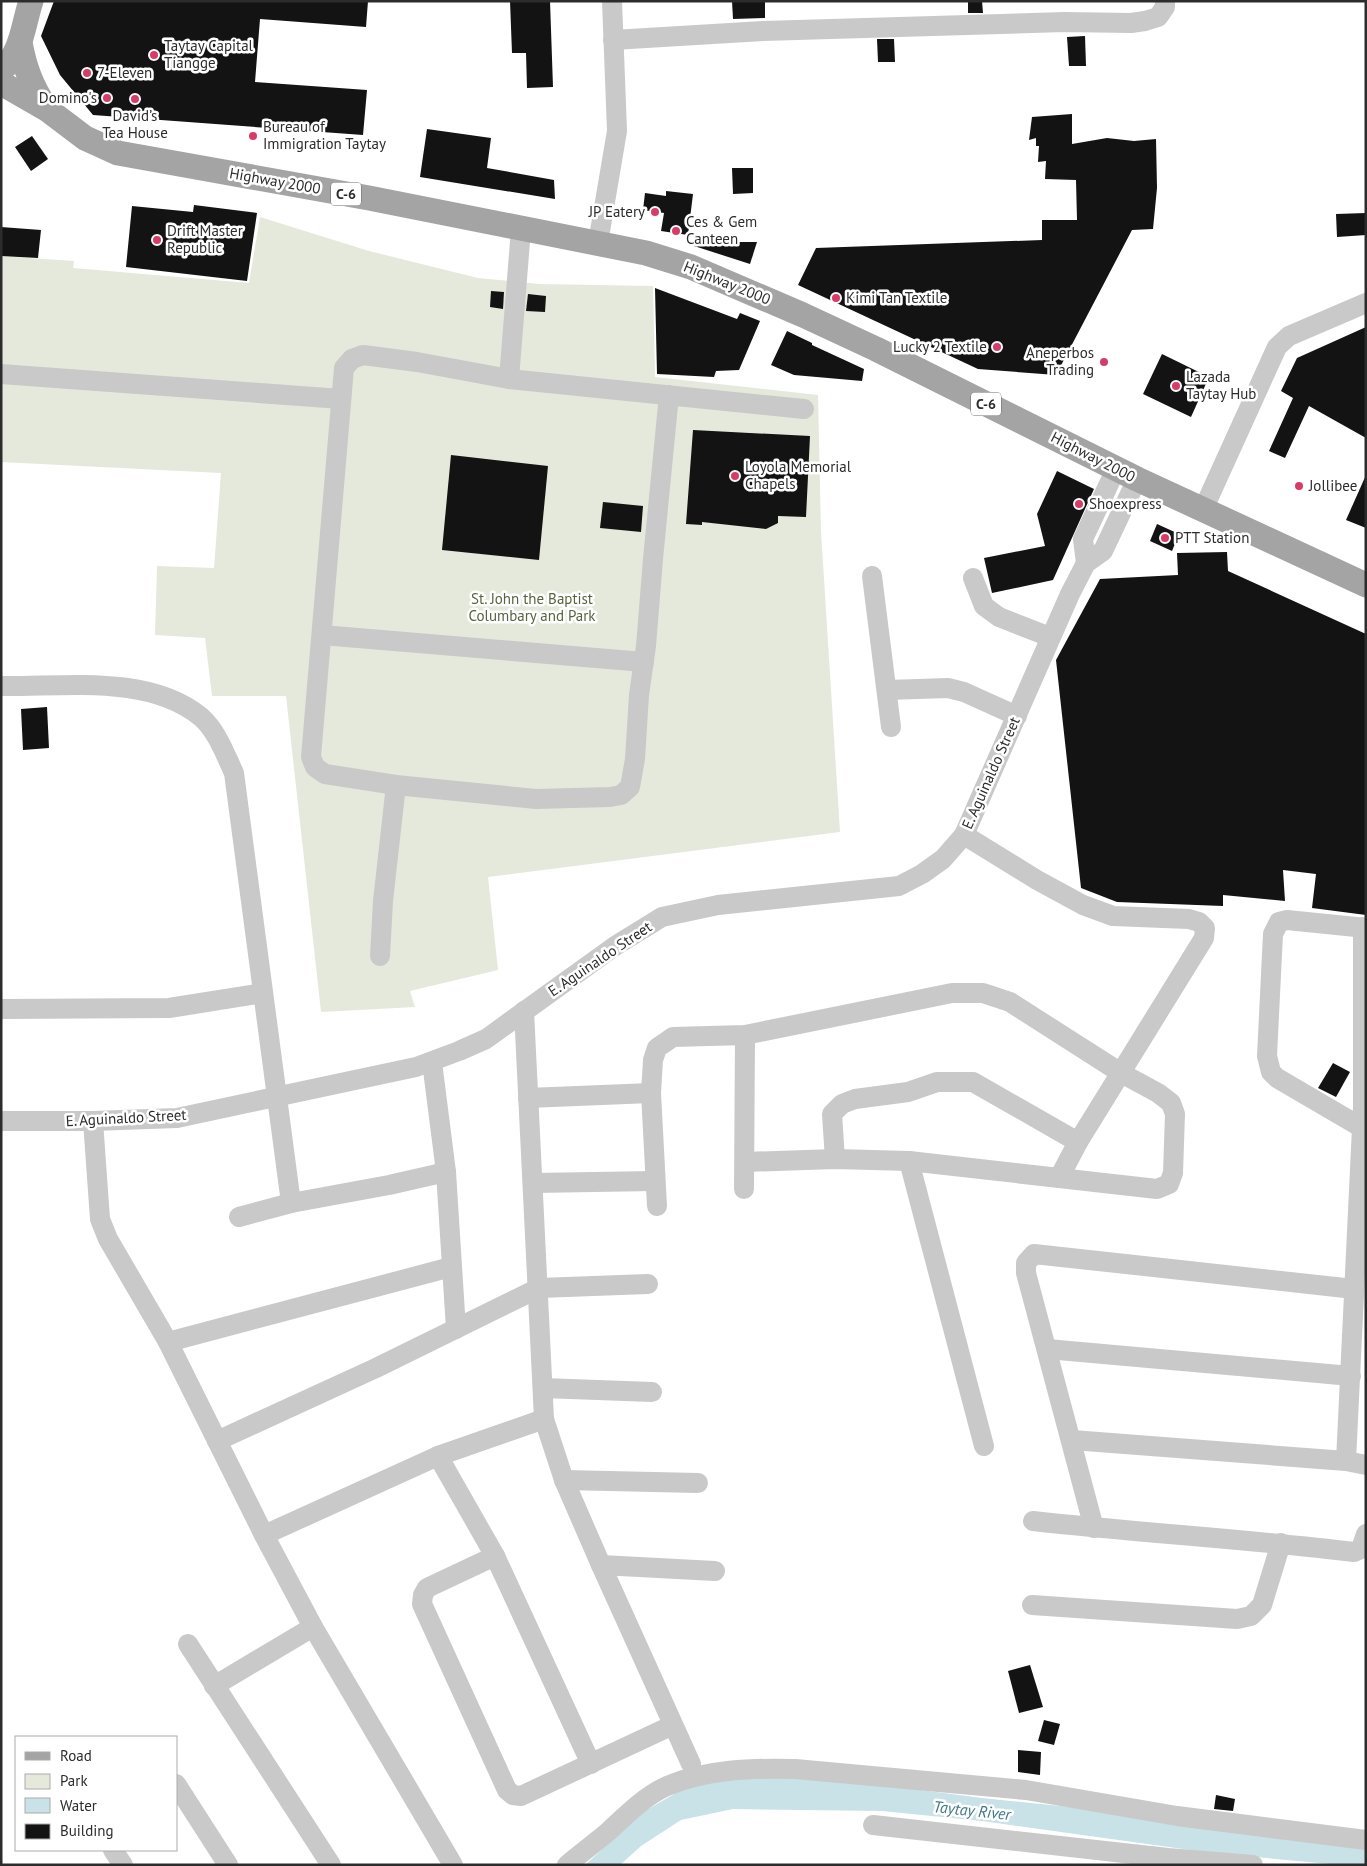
<svg xmlns="http://www.w3.org/2000/svg" width="1367" height="1866" font-family="'PT Sans',sans-serif">
<style>
.green{fill:#e5e9db}
.water{fill:#c8e2e7}
.building{fill:#131313}
.lines{fill:none;stroke-linecap:round;stroke-linejoin:round}
.minor{stroke:#c9c9c9;stroke-width:20}
.major{stroke:#a4a4a4;stroke-width:25}
.poi-dot{fill:#d53c67;stroke:#fff;stroke-width:2}
.labels{text-anchor:middle;stroke-width:5;stroke-linejoin:round;paint-order:stroke}
.shield{fill:#fff;stroke:#6b6b6b;stroke-width:1}
.shield-label{font-size:14px;font-weight:bold;fill:#2c2c2c}
.poi-label{font-size:15px;fill:#2c2c2c;stroke:#fff;text-anchor:start}
.street-label{font-size:15px;fill:#2c2c2c;stroke:#fff}
.park-label{font-size:15px;fill:#57633e;stroke:#fff}
.water-label{font-size:16px;font-style:italic;fill:#427a86;stroke:#fff}
</style>
<rect width="100%" height="100%" fill="#fff"/>
<!-- green -->
<polygon class="green" points="260,217 369,251 478,278 540,284 653,286 655,377 818,395 821,531 840,832 488,877 498,970 410,991 415,1007 321,1012 286,696 212,696 205,638 155,635 157,566 214,568 221,473 1,462 1,256 74,261 73,268 249,283"/>
<!-- water -->
<polygon class="water" points="758,1776 882,1785 982,1798 1139,1814 1366,1844 1366,1865 1341,1865 1212,1853 982,1821 882,1811 733,1809 681,1820 641,1846 620,1865 585,1865 643,1812 690,1785"/>
<!-- building -->
<g class="building">
<polygon points="54,1 368,1 366,27 260,19 255,82 367,90 363,135 93,115 60,75 41,36"/>
<polygon points="510,1 550,1 553,87 527,88 526,53 512,53"/>
<polygon points="732,1 765,1 765,18 733,19"/>
<polygon points="968,1 982,1 983,13 968,13"/>
<polygon points="1085,36 1086,66 1069,66 1067,37"/>
<polygon points="877,39 894,39 895,62 878,62"/>
<polygon points="1072,114 1072,144 1107,138 1134,141 1156,139 1157,188 1153,229 1132,230 1056,375 978,369 798,285 816,248 1042,240 1042,220 1077,220 1076,180 1045,179 1046,161 1038,162 1039,146 1036,146 1036,138 1029,140 1032,117"/>
<polygon points="427,129 491,138 487,168 554,180 555,199 420,177"/>
<polygon points="32,136 48,159 31,171 15,147"/>
<polygon points="732,168 753,168 753,193 733,194"/>
<polygon points="666,191 693,194 688,235 661,231 664,213 643,210 645,193 666,196"/>
<polygon points="194,205 257,213 247,281 126,267 132,206 193,212"/>
<polygon points="1366,213 1366,235 1337,237 1336,214"/>
<polygon points="1,227 41,230 38,258 1,256"/>
<polygon points="691,242 757,242 750,264 691,245"/>
<polygon points="655,288 737,319 740,313 760,321 739,370 716,371 714,377 657,374"/>
<polygon points="491,291 504,292 503,309 490,307"/>
<polygon points="528,294 546,296 545,312 526,311"/>
<polygon points="1366,327 1366,438 1309,406 1285,458 1269,451 1293,398 1281,391 1297,358"/>
<polygon points="787,331 812,343 812,345 864,369 862,381 794,375 771,365"/>
<polygon points="1162,354 1209,377 1191,417 1143,394"/>
<polygon points="693,430 810,436 806,517 778,516 778,523 766,529 702,522 702,525 686,524"/>
<polygon points="451,455 548,466 539,560 442,550"/>
<polygon points="1057,471 1094,489 1053,580 992,593 984,558 1045,546 1037,514"/>
<polygon points="1366,475 1366,528 1346,520"/>
<polygon points="603,502 643,506 641,532 600,528"/>
<polygon points="1157,524 1179,534 1172,551 1150,541"/>
<polygon points="1227,552 1228,571 1366,634 1366,915 1312,908 1316,874 1283,870 1285,901 1223,895 1223,906 1117,902 1081,888 1056,660 1100,579 1178,575 1177,553"/>
<polygon points="47,707 49,748 23,750 21,709"/>
<polygon points="1333,1063 1350,1072 1336,1097 1318,1088"/>
<polygon points="1030,1665 1043,1707 1019,1713 1008,1671"/>
<polygon points="1044,1720 1060,1724 1054,1745 1038,1741"/>
<polygon points="1018,1750 1041,1752 1040,1775 1018,1772"/>
<polygon points="1216,1795 1235,1799 1233,1811 1214,1809"/>
</g>
<g class="lines">
<!-- minor -->
<g class="minor">
<polyline points="613,40 763,31 1065,22 1131,23 1145,21 1158,17 1165,7 1165,1"/>
<polyline points="598,243 617,131 612,1"/>
<polyline points="1,374 341,399"/>
<polyline points="509,379 521,229"/>
<polyline points="669,395 653,559 646,646 639,695 635,759 630,787 621,795 610,797 536,799 396,785 325,774 315,767 311,757 344,368 352,359 363,355 417,362 509,379 804,409"/>
<polyline points="1203,510 1277,347 1289,336 1366,303"/>
<polyline points="1086,563 1083,539 1116,469"/>
<polyline points="872,576 891,727"/>
<polyline points="973,578 984,606 999,617 1050,637"/>
<polyline points="322,635 644,662"/>
<path d="M1,686C64,687 149,674 201,717C217,731 225,754 234,773L291,1203"/>
<polyline points="887,690 948,688 964,692 1017,716"/>
<polyline points="964,835 1037,880 1083,905 1113,916 1189,919 1199,922 1205,928 1204,938 1078,1142 1059,1178"/>
<polyline points="1366,928 1287,920 1279,922 1273,934 1267,1056 1271,1072 1277,1078 1366,1130"/>
<polyline points="380,956 383,901 396,785"/>
<polyline points="1,1009 169,1008 263,993"/>
<polyline points="524,1011 544,1419 564,1480 601,1565 691,1764"/>
<polyline points="432,1062 446,1172 456,1329"/>
<polyline points="528,1098 651,1093"/>
<polyline points="1,1121 93,1121 177,1118 416,1067 459,1051 486,1039 615,946 662,917 718,905 899,886 922,874 943,859 964,835 1070,594 1086,563 1103,551 1137,479"/>
<polyline points="93,1121 100,1219 108,1239 168,1342 264,1535 313,1627 453,1865"/>
<polyline points="835,1159 832,1114 842,1104 855,1099 908,1092 937,1082 973,1082 1078,1142"/>
<polyline points="909,1161 984,1446"/>
<polyline points="533,1183 655,1181"/>
<polyline points="744,1189 745,1035"/>
<polyline points="657,1206 651,1093 653,1060 657,1048 673,1037 745,1035 952,993 983,993 1010,1002 1121,1073 1158,1093 1171,1103 1175,1114 1173,1173 1169,1184 1157,1189 909,1161 835,1159 745,1162"/>
<polyline points="239,1217 291,1203 389,1185 446,1172"/>
<polyline points="168,1342 451,1267"/>
<polyline points="1047,1349 1351,1376"/>
<polyline points="543,1388 652,1392"/>
<polyline points="1072,1440 1346,1461 1366,1465"/>
<polyline points="217,1441 376,1368 539,1288 648,1284"/>
<polyline points="438,1456 495,1556 591,1764"/>
<polyline points="1346,1461 1363,1107 1363,927"/>
<polyline points="564,1480 698,1483"/>
<path d="M1033,1521C1140,1533 1247,1539 1354,1552L1361,1549L1366,1534"/>
<polyline points="1094,1528 1026,1273 1026,1263 1034,1254 1354,1289"/>
<polyline points="264,1535 438,1456 544,1419"/>
<polyline points="495,1556 427,1588 423,1595 422,1604 507,1790 513,1795 521,1796 673,1725"/>
<polyline points="601,1565 715,1571"/>
<polyline points="1032,1605 1237,1619 1251,1616 1262,1605 1281,1543"/>
<polyline points="188,1644 331,1865"/>
<polyline points="214,1686 313,1627"/>
<polyline points="176,1784 228,1865"/>
<polyline points="873,1825 1168,1858 1253,1865"/>
<polyline points="113,1850 123,1865"/>
<path d="M567,1865C581,1853 595,1843 609,1831C626,1815 645,1796 667,1786C707,1769 752,1768 795,1769L1026,1790L1177,1816L1366,1840"/>
</g>
<!-- major -->
<g class="major">
<path d="M20,42C24,66 31,86 45,106"/>
<path d="M1,70C22,54 23,25 31,1"/>
<polyline points="1,83 48,110 85,138 118,153 369,198 646,253 691,267 803,315 876,349 1137,479 1366,585"/>
</g>
</g>
<!-- markers -->
<g class="poi-dot">
<circle cx="154" cy="55" r="5"/>
<circle cx="87" cy="73" r="5"/>
<circle cx="107" cy="98" r="5"/>
<circle cx="135" cy="99" r="5"/>
<circle cx="253" cy="136" r="5"/>
<circle cx="655" cy="212" r="5"/>
<circle cx="676" cy="231" r="5"/>
<circle cx="157" cy="240" r="5"/>
<circle cx="836" cy="298" r="5"/>
<circle cx="997" cy="347" r="5"/>
<circle cx="1104" cy="362" r="5"/>
<circle cx="1176" cy="386" r="5"/>
<circle cx="735" cy="476" r="5"/>
<circle cx="1299" cy="486" r="5"/>
<circle cx="1079" cy="504" r="5"/>
<circle cx="1165" cy="538" r="5"/>
</g>
<g class="labels">
<!-- shield labels -->
<g class="shield">
<rect x="331" y="182.5" width="30" height="23" rx="4"/>
<rect x="971" y="392.5" width="30" height="23" rx="4"/>
</g>
<g class="shield-label">
<text x="346" y="199">C-6</text>
<text x="986" y="409">C-6</text>
</g>
<!-- poi labels -->
<g class="poi-label">
<text x="164" y="51">Taytay Capital<tspan x="164" dy="17">Tiangge</tspan></text>
<text x="97" y="78">7-Eleven</text>
<text x="97" y="103" text-anchor="end">Domino's</text>
<text x="135" y="121" text-anchor="middle">David’s<tspan x="135" dy="17">Tea House</tspan></text>
<text x="263" y="132">Bureau of<tspan x="263" dy="17">Immigration Taytay</tspan></text>
<text x="645" y="217" text-anchor="end">JP Eatery</text>
<text x="686" y="227">Ces &amp; Gem<tspan x="686" dy="17">Canteen</tspan></text>
<text x="167" y="236">Drift Master<tspan x="167" dy="17">Republic</tspan></text>
<text x="846" y="303">Kimi Tan Textile</text>
<text x="987" y="352" text-anchor="end">Lucky 2 Textile</text>
<text x="1094" y="358" text-anchor="end">Aneperbos<tspan x="1094" dy="17">Trading</tspan></text>
<text x="1186" y="382">Lazada<tspan x="1186" dy="17">Taytay Hub</tspan></text>
<text x="745" y="472">Loyola Memorial<tspan x="745" dy="17">Chapels</tspan></text>
<text x="1309" y="491">Jollibee</text>
<text x="1089" y="509">Shoexpress</text>
<text x="1175" y="543">PTT Station</text>
</g>
<!-- street labels -->
<g class="street-label">
<text transform="translate(275 181) rotate(10)" y="5">Highway 2000</text>
<text transform="translate(727 283) rotate(22)" y="5">Highway 2000</text>
<text transform="translate(1093 457) rotate(27)" y="5">Highway 2000</text>
<text transform="translate(991 773) rotate(-66)" y="5">E. Aguinaldo Street</text>
<text transform="translate(600 959) rotate(-34)" y="5">E. Aguinaldo Street</text>
<text transform="translate(126 1118) rotate(-3)" y="5">E. Aguinaldo Street</text>
</g>
<!-- park labels -->
<g class="park-label">
<text x="532" y="604">St. John the Baptist<tspan x="532" dy="17">Columbary and Park</tspan></text>
</g>
<!-- water labels -->
<g class="water-label">
<text transform="translate(972 1810) rotate(6)" y="6">Taytay River</text>
</g>
</g>
<!-- border -->
<rect width="1367" height="1866" fill="none" stroke="#2c2c2c" stroke-width="5"/>
<!-- legend -->
<rect x="15" y="1736" width="162" height="115" fill="#ffffff" stroke="#ababab"/>
<rect x="25" y="1752" width="25" height="8" fill="#a4a4a4" stroke="#ababab"/>
<text x="60" y="1761" font-size="15" fill="#2c2c2c">Road</text>
<rect x="25" y="1774" width="25" height="15" fill="#e5e9db" stroke="#ababab"/>
<text x="60" y="1786" font-size="15" fill="#2c2c2c">Park</text>
<rect x="25" y="1798" width="25" height="15" fill="#c8e2e7" stroke="#ababab"/>
<text x="60" y="1811" font-size="15" fill="#2c2c2c">Water</text>
<rect x="25" y="1824" width="25" height="15" fill="#131313" stroke="#ababab"/>
<text x="60" y="1836" font-size="15" fill="#2c2c2c">Building</text>
</svg>
